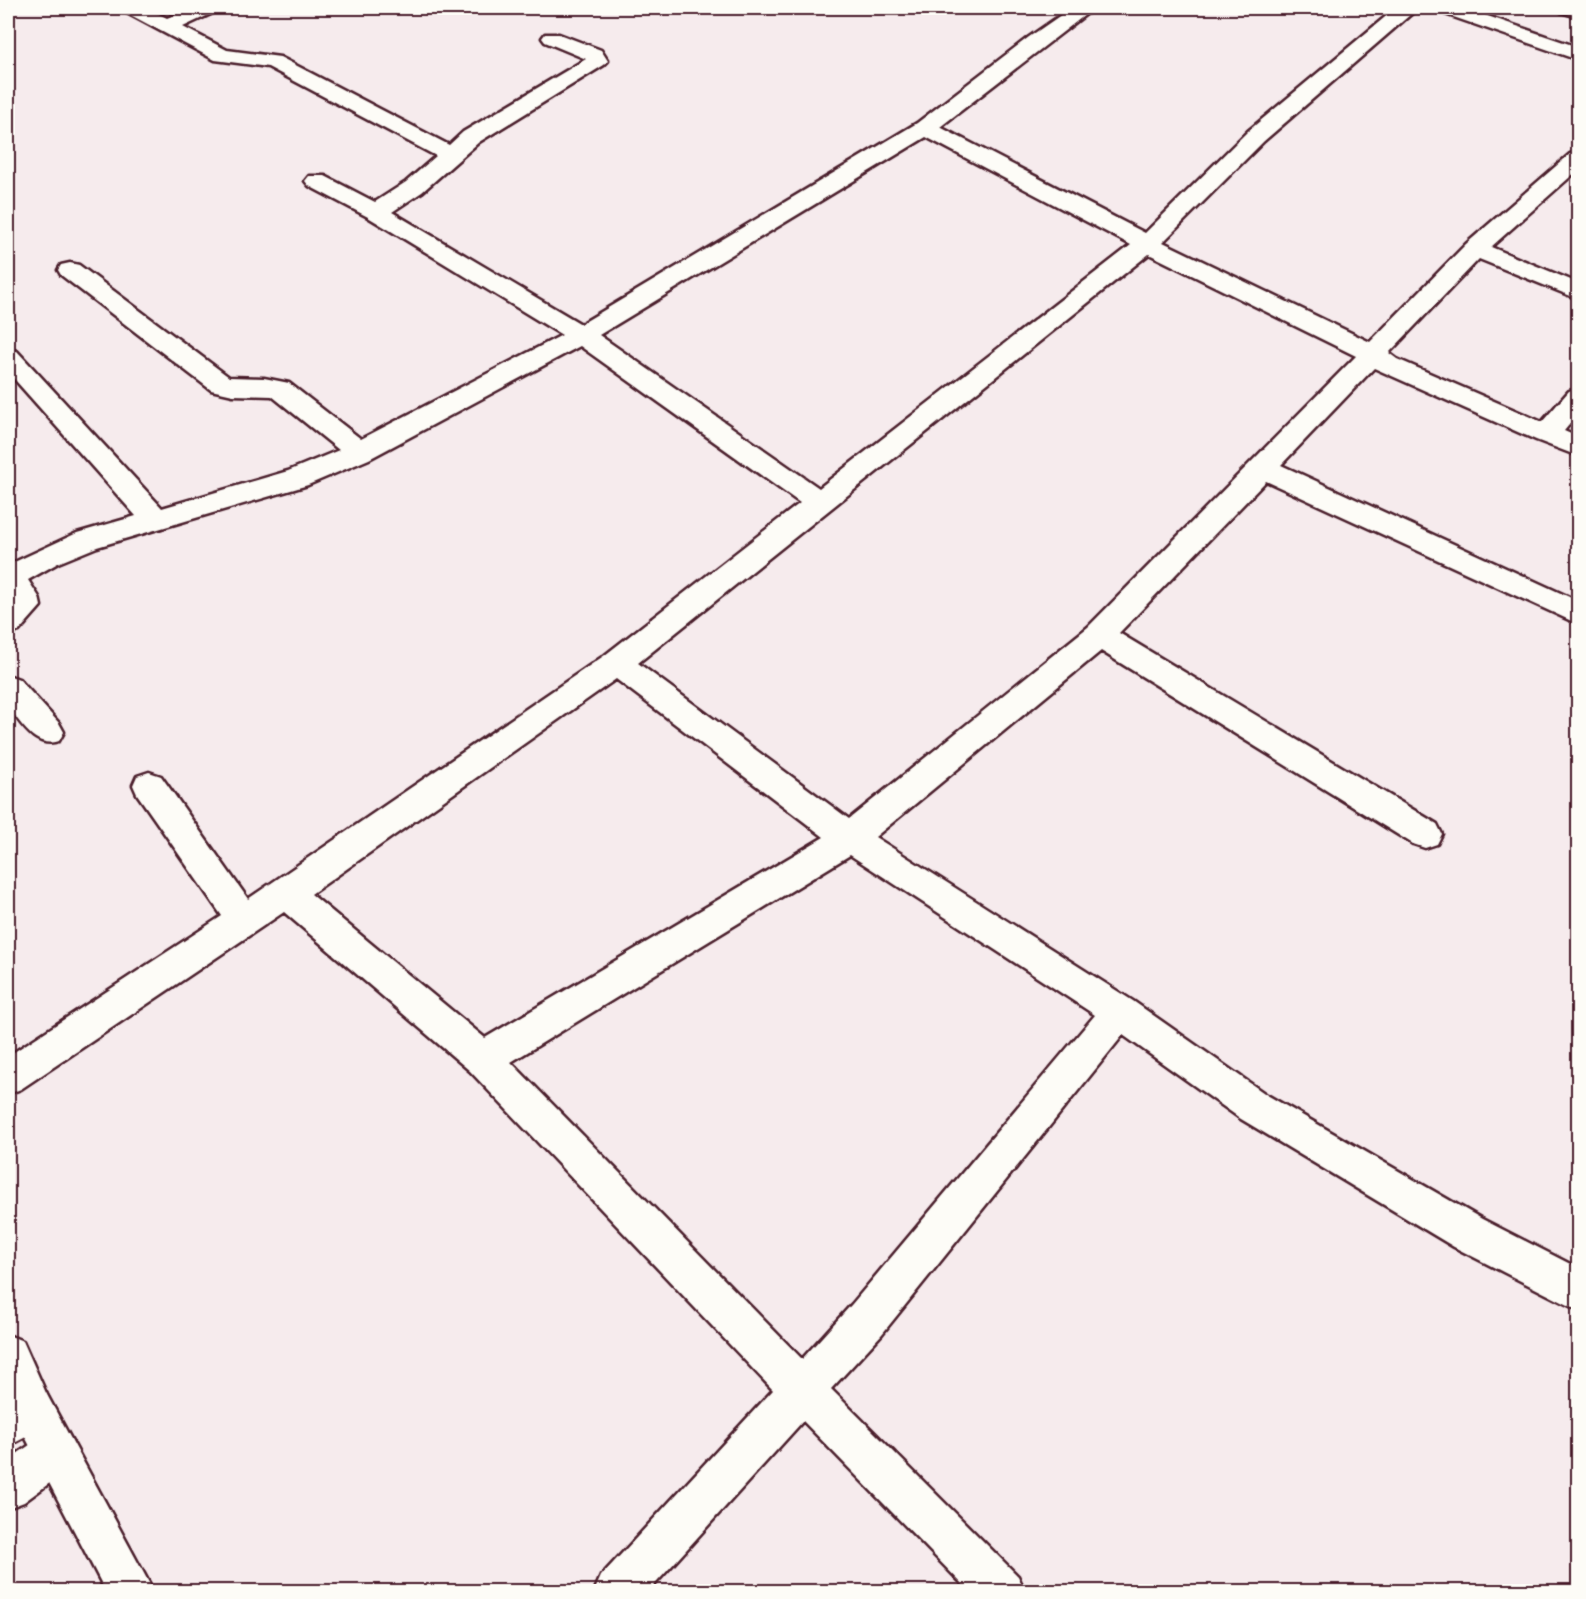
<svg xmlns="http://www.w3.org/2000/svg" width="1586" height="1599" font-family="Caveat,sans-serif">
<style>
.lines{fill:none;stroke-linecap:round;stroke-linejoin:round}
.minor-casing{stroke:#4a1f2b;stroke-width:5}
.tertiary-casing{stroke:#4a1f2b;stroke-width:5}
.minor{fill:#fdfcf7;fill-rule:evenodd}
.tertiary{fill:#fdfcf7;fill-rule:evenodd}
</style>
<rect width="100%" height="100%" fill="#f6ebed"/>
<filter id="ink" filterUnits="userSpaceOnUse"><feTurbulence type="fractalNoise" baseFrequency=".0167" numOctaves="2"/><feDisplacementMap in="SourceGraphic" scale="12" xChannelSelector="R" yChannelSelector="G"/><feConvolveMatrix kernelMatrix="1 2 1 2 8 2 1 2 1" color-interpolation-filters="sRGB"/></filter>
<g filter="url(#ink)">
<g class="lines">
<defs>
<g id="minor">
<path d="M122,8H146L167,18L192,8H218L215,12L183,27L227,50L280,57L449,145L463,132L586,59L545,42L542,38L545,34H559L601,50L608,61L604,65L479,142L422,192L392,212L581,324L917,123L1029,37L1071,8H1094L940,127L1145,233L1248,131L1396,8H1418L1264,141L1163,242L1370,342L1466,244L1570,154L1578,152V170L1491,247L1578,283V299L1479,259L1389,353L1397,359L1542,422L1569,391L1578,388V414L1564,431L1578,437V456L1536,440L1374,368L1281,465L1578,601V624L1266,481L1119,633L1437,824L1442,834L1437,844L1425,848L1413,844L1101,651L875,837L1133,1001L1267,1095L1482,1219L1578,1268V1310L1454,1247L1241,1119L1123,1035L882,1334L831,1389L1018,1576L1025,1592H970L803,1421L648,1592H594L601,1576L773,1390L470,1071L284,912L21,1089L8,1094V1056L222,916L137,794L133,785L137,776L149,772L161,776L248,899L605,655L800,503L580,346L369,459L308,485L97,547L58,563L28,580L39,597L41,606L19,631L8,634V606L10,603L8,596V565L77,533L136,516L8,372V349L17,351L162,508L288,471L339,450L272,396L233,395L211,390L61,275L58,270L61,265L70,263L79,265L229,377L264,378L289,383L361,439L562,335L368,217L309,186L305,181L309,176H325L375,202L406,182L436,156L268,67L215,60L125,12ZM926,137L1131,245L819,488L599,335ZM1149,254L1356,356L1088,627L849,819L638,663ZM616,679L824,837L485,1038L311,894ZM850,855L1095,1015L852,1304L802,1359L511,1062Z"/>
<polygon points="1436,8 1464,8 1578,47 1578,60 1439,12"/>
<polygon points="1558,8 1578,8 1578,17 1561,12"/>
<path d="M8,675L19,679L59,723L64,732L59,741C35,749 22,724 8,707Z"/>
<path d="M31,1387L46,1393L52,1408C44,1428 28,1437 8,1446V1399Z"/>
<polygon points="55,1431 70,1438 77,1453 70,1468 24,1502 8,1508 8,1460 40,1438"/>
</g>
<polygon id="tertiary" points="8,1335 23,1341 46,1393 154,1592 106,1592 8,1404"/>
</defs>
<!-- minor casing -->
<use href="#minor" class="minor-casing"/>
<!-- tertiary casing -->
<use href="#tertiary" class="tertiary-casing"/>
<!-- minor -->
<use href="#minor" class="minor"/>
<!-- tertiary -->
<use href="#tertiary" class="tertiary"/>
</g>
</g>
<!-- margin -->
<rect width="1586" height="1599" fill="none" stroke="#fdfcf7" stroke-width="30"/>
<rect x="15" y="15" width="1556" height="1569" fill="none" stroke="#4a1f2b" stroke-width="2" filter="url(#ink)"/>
</svg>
